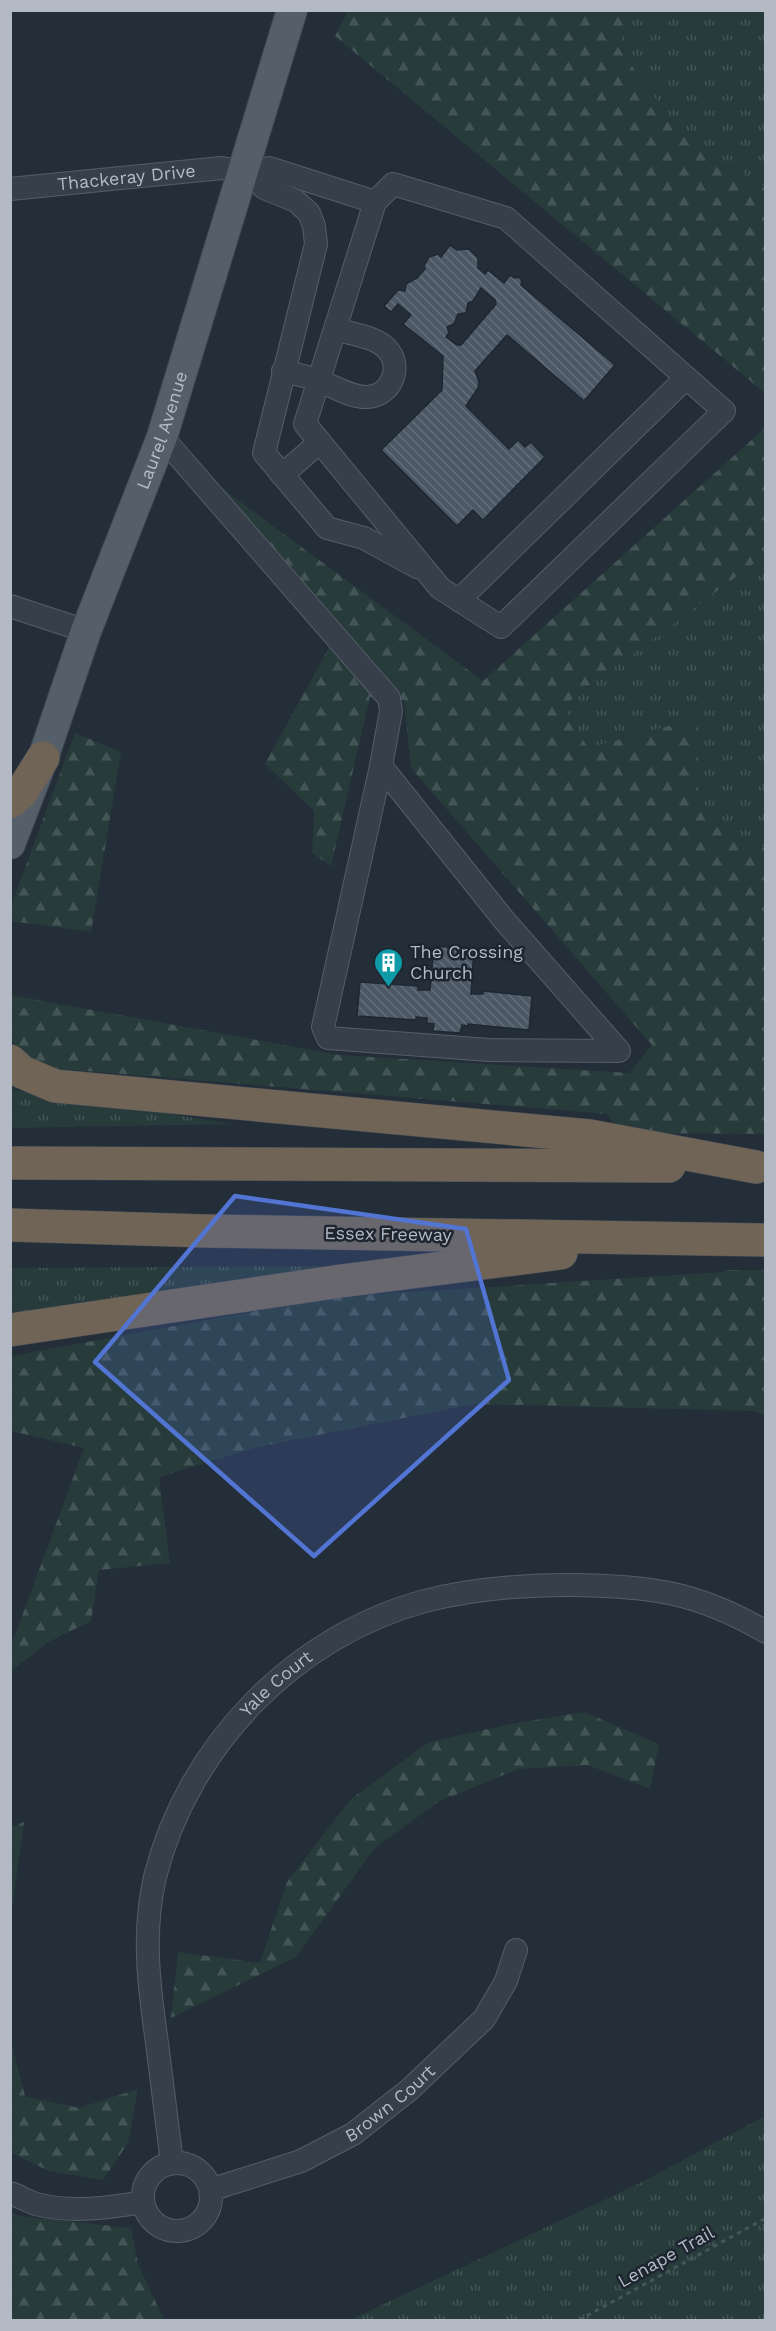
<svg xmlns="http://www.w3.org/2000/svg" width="776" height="2331" font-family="'Work Sans',sans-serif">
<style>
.grass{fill:url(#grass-tufts)}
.forest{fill:url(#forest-firs)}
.building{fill:url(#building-back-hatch);stroke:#1f2731;stroke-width:1.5;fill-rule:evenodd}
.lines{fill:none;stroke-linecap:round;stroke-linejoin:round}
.minor-casing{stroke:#565d68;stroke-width:24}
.major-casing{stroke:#414953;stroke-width:32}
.highway-casing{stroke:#434a55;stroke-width:34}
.path{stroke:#445658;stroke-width:3;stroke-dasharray:4.5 4.5;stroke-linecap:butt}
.minor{stroke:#37404a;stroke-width:22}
.major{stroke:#555f6a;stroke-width:30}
.highway{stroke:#6f6455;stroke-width:33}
.marked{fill:#5274d2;fill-opacity:0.2;stroke:#5274d2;stroke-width:4.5;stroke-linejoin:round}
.labels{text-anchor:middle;stroke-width:5;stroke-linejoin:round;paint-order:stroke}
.street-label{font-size:18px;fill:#b3bac6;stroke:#1d252f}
.poi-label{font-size:18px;fill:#b3bac6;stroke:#1d252f;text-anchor:start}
</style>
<defs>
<pattern id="grass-tufts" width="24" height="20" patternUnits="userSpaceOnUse" patternTransform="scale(1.5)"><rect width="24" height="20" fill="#273b3b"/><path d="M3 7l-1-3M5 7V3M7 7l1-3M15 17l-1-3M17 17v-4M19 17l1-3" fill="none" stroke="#445556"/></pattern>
<pattern id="forest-firs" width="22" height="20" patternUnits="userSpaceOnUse" patternTransform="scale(1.5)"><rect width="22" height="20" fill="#273b3b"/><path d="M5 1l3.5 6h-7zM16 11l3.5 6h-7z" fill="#445556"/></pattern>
<pattern id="building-back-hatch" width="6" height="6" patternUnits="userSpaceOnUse" patternTransform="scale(1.5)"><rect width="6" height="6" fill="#4c5865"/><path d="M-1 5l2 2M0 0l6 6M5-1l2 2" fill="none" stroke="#636e7a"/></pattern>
</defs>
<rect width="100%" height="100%" fill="#242e39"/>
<!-- grass -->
<g class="grass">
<polygon points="631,11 765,11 765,187 680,133 619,48"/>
<polygon points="765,555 765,848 743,842 698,801 698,718 588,748 563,706"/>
<polygon points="10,1084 15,1090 233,1124 11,1128"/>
<polygon points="330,1266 11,1315 11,1268"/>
<polygon points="765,2116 765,2320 350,2320 640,2183"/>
</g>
<!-- forest -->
<g class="forest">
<polygon points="348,11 631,11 619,48 680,133 765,187 765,393 335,36"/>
<polygon points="765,428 765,555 563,706 588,748 698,718 698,801 742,841 765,848 765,1134 621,1133 607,1114 25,1066 11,1038 10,995 339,1055 629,1073 652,1045 411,768 404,700 370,697 331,866 312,853 314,811 265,764 338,631 189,464 483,681"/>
<polygon points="75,733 121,752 91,932 11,921 11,906"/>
<polygon points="723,1270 765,1270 765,1415 755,1411 474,1404 258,1447 159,1477 170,1563 99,1570 91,1621 48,1642 11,1671 10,1649 84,1448 11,1431 11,1356 332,1297 724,1272"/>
<polygon points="584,1712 659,1744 650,1789 588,1765 518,1769 438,1802 374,1849 296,1957 171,2018 178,1952 260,1963 287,1882 351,1799 429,1742 511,1724"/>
<polygon points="24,1822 11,1916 11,1827"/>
<polygon points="11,2041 25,2096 79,2108 138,2089 128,2143 103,2180 49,2171 11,2153"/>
<polygon points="10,2211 19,2216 131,2228 138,2264 164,2320 11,2320"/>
</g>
<!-- building -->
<g class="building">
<path d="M450,245L457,250L469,249L478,258V268L485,274L488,270L504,283L510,275L514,278L519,277L522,281L521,285L615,365L584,401L507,335L475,371L479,382L478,388L466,406L509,449L518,440L525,447L531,442L545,457L483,520L473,510L457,526L381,450L442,390L443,356L403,324L411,315L398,304L391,312L384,306L398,290L405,291L406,284L417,278L425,269L424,266L429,257L438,254L441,257ZM481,288L495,300L496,304L461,345H457L446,337L449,333L447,327L454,324L458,314L466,313L468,303L473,301Z"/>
<polygon points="434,946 474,949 471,994 483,994 483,991 532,996 529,1030 468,1024 468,1026 462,1025 460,1033 433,1031 434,1024 427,1023 427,1018 416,1017 416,1020 357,1016 360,982 418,986 418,990 430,990"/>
</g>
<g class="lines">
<defs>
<g id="minor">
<polyline points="253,173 264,188 296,201 309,213 314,226 316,244 264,453 327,528 364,538 417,567"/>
<polygon points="393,184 506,218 724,411 501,627 440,588 305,424 375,202"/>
<path id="s1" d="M10,189L222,168L253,173L269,168L375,202"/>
<path d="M283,371C295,374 307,376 319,381C334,386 351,398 368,397C392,395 403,366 387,349C375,336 350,334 335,329"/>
<polyline points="162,437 389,698 391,711 381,766"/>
<polyline points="282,475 320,442"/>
<polyline points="459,600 686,378"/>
<polyline points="10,606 86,631"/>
<polygon points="381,766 504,920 619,1051 489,1050 328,1038 323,1027"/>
<circle cx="177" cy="2197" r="34"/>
<path id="s2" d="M172,2163C167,2123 162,2083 157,2043C149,1987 142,1933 155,1877C188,1746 294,1636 425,1601C472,1589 521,1585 570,1585C649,1586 696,1591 766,1632"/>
<path id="s3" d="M210,2190L301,2161L353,2134L409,2090L484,2019L506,1981L516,1950"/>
<path d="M10,2193C19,2196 27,2201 36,2204C70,2213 109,2208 143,2202"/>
</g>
<g id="major">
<path id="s4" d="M10,844L43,758L86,631L162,437L292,10"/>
</g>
<g id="highway">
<polyline points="10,802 21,793 43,758"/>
<polyline points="10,1061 22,1072 55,1086 590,1136 756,1167"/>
<polyline points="10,1163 669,1166"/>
<polyline points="10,1225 206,1231 766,1240"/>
<polyline points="10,1330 341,1281 561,1253"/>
</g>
</defs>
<!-- minor casing -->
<use href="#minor" class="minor-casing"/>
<!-- major casing -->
<use href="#major" class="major-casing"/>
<!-- highway casing -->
<use href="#highway" class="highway-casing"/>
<!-- path -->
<polyline class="path" points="579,2320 766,2218"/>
<!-- minor -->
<use href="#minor" class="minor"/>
<!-- major -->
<use href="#major" class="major"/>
<!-- highway -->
<use href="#highway" class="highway"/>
</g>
<!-- marked area -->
<path class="marked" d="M235,1196L466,1229L509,1380L314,1556L95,1362Z"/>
<!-- icons -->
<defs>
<symbol id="building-pin" viewBox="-11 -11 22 30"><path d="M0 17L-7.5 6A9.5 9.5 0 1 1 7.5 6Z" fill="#0f9aa8" stroke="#1d252f"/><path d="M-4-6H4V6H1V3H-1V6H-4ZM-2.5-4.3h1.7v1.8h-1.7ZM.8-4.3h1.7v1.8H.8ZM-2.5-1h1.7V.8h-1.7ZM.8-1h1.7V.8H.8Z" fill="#fff"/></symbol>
</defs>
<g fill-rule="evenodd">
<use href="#building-pin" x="372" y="946" width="33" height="45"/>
</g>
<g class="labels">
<!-- street labels -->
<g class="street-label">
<text dy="6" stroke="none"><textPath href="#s1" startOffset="117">Thackeray Drive</textPath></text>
<text dy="6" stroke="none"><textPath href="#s4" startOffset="441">Laurel Avenue</textPath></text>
<text transform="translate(388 1234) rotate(1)" y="6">Essex Freeway</text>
<text dy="6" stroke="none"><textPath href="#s2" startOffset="520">Yale Court</textPath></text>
<text dy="6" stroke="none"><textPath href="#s3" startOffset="202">Brown Court</textPath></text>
<text transform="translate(666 2257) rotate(-29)" y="6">Lenape Trail</text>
</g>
<!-- poi labels -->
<g class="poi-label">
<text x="410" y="958">The Crossing<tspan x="410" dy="21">Church</tspan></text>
</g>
</g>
<!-- border -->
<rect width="776" height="2331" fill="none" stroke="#b3bac6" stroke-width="24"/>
</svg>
